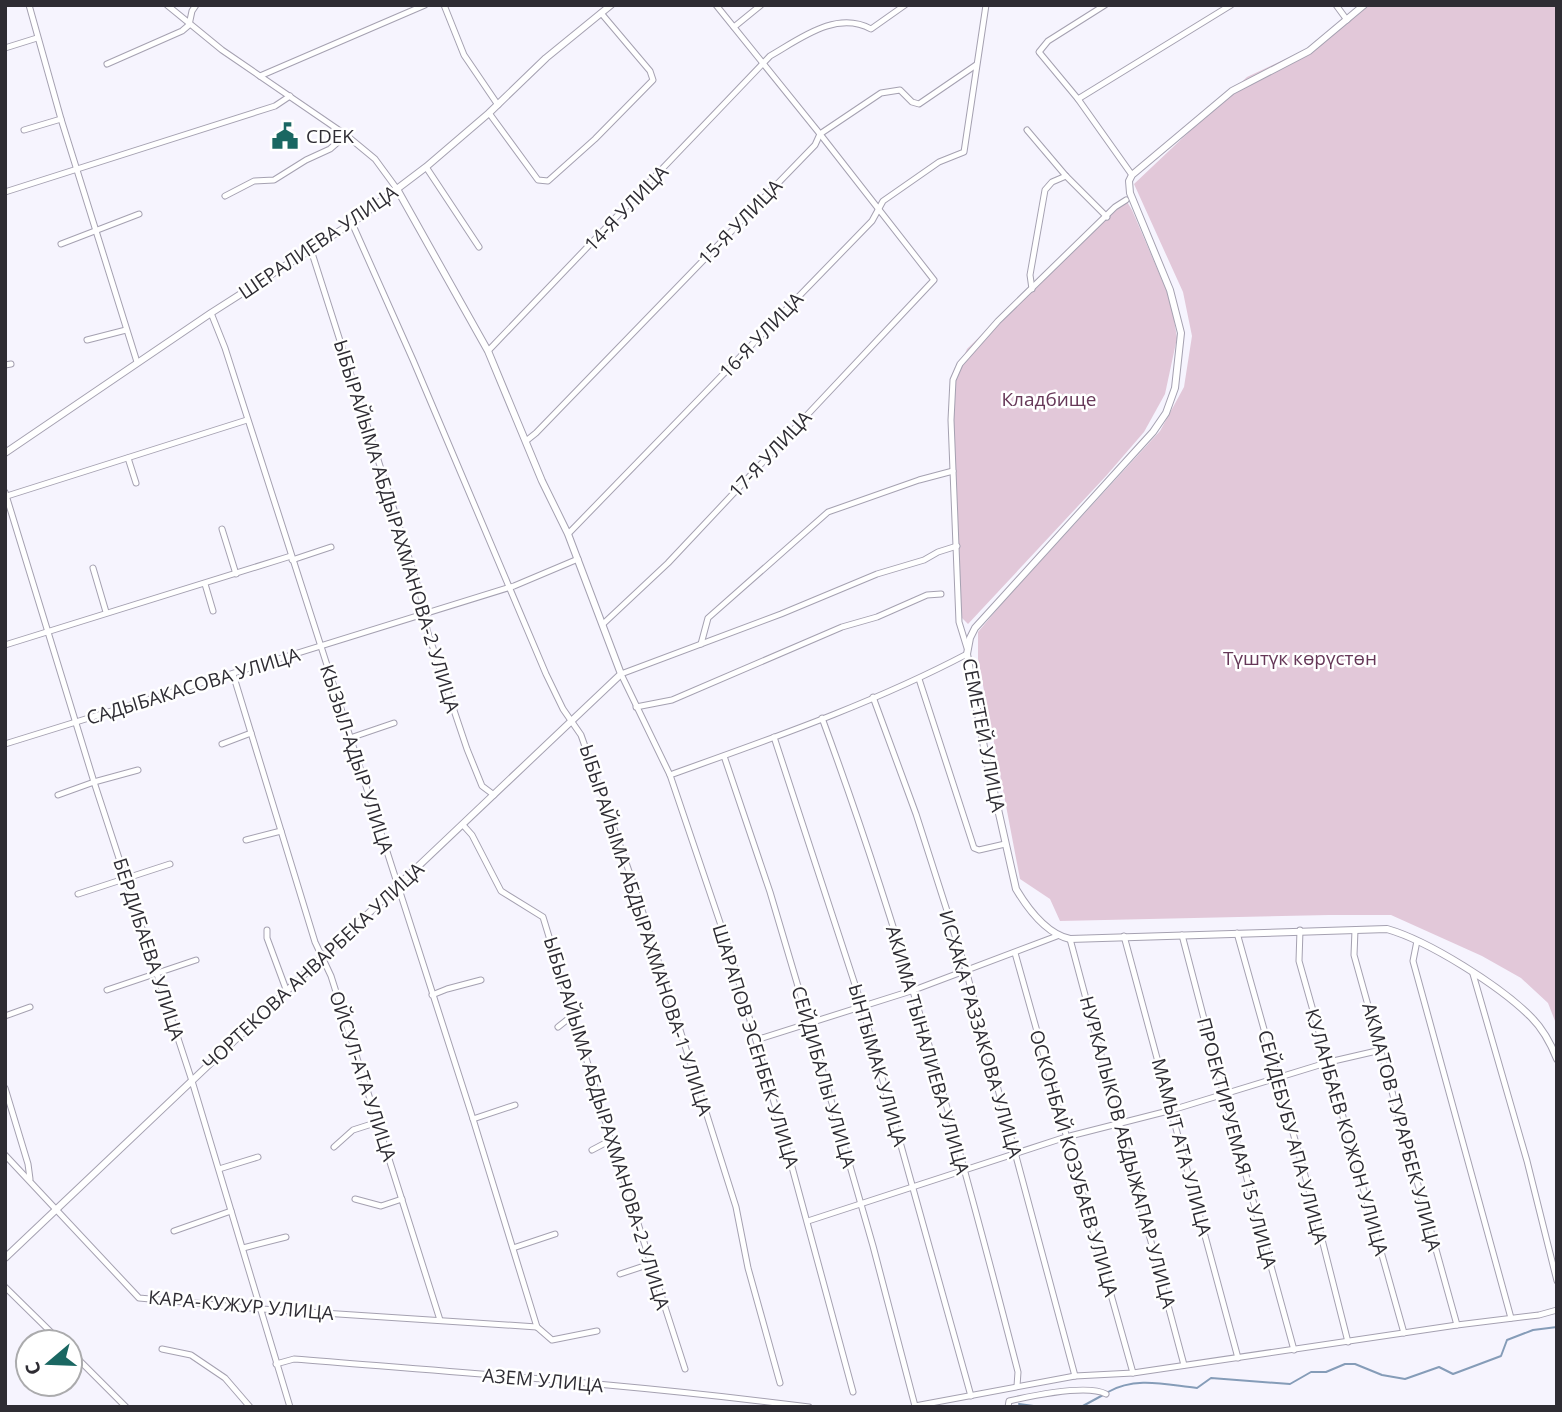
<svg xmlns="http://www.w3.org/2000/svg" width="1562" height="1412" font-family="'Open Sans',sans-serif">
<style>
.green{fill:#e2c8d9}
.lines{fill:none;stroke-linecap:round;stroke-linejoin:round}
.stream{stroke:#859cb8;stroke-width:2}
.minor-casing{stroke:#a5a1b1;stroke-width:7}
.tertiary-casing{stroke:#a5a1b1;stroke-width:8}
.minor{stroke:#fff;stroke-width:5}
.tertiary{stroke:#fff;stroke-width:6}
.labels{text-anchor:middle;stroke-width:5;stroke-linejoin:round;paint-order:stroke}
.poi-label{font-size:19px;fill:#2e2c33;stroke:#fff;text-anchor:start}
.street-label{font-size:19px;fill:#2e2c33;stroke:#fff}
.park-label{font-size:19px;fill:#663858;stroke:#fff}
</style>
<rect width="100%" height="100%" fill="#f6f4fe"/>
<!-- green -->
<g class="green">
<polygon points="1366,5 1557,5 1557,1026 1548,1003 1521,978 1482,956 1391,915 1329,915 1060,921 1050,899 1020,879 978,659 978,632 1004,601 1160,431 1184,387 1192,336 1183,292 1134,184 1247,77 1326,40"/>
<polygon points="1126,200 1132,210 1171,301 1177,338 1165,394 1144,432 1106,476 968,624 961,617 952,384 967,349 1111,209"/>
</g>
<g class="lines">
<!-- stream -->
<g class="stream">
<path d="M1108,1392C1136,1376 1167,1385 1197,1388L1211,1378L1290,1384L1311,1372H1326L1345,1364H1355L1382,1375L1405,1379L1439,1367L1453,1374L1501,1356L1507,1340L1533,1330L1557,1327"/>
<polyline points="1019,1404 1041,1407"/>
<polyline points="1081,1407 1103,1395"/>
</g>
<defs>
<g id="minor">
<polyline points="29,5 61,119 137,362"/>
<polyline points="167,5 222,50 346,135 375,159 397,189"/>
<polyline points="444,5 464,55 498,105"/>
<polyline points="1105,5 1048,41 1039,52 1078,99 1132,175"/>
<polyline points="1336,5 1347,20"/>
<polyline points="734,27 761,5"/>
<polyline points="5,48 37,38"/>
<polyline points="107,64 182,31 189,25 192,11 196,5"/>
<polyline points="260,76 425,5"/>
<polyline points="1078,99 1231,5"/>
<polyline points="489,113 538,180 548,181 595,139 653,80 650,71 601,13"/>
<polyline points="24,130 61,119"/>
<polyline points="1027,130 1066,176 1107,217"/>
<polyline points="426,167 479,247"/>
<polyline points="5,192 275,106 290,96"/>
<polyline points="225,196 254,181 274,180 306,160 330,149 346,135"/>
<polyline points="352,223 413,360 546,674 563,709 581,735 637,894 736,1207 748,1268 780,1383"/>
<polyline points="61,244 139,214"/>
<polyline points="311,250 396,516 423,603 427,630 467,749 482,786 494,795"/>
<polyline points="1032,289 1030,275 1045,190 1052,182 1066,176"/>
<polyline points="211,313 225,348 473,1119 537,1327"/>
<polyline points="87,340 126,330"/>
<path d="M488,351L770,56C800,39 836,10 871,29L905,5"/>
<polyline points="5,365 11,364"/>
<polyline points="526,441 536,433 815,145 820,134 881,93 900,90 912,102 919,104 976,65"/>
<polyline points="128,458 136,483"/>
<polyline points="5,492 94,782 192,1081 290,1407"/>
<polyline points="7,496 247,420"/>
<polyline points="222,529 236,574"/>
<polyline points="568,534 872,221 883,201 939,162 964,152 986,5"/>
<polyline points="292,560 331,547"/>
<polyline points="93,568 106,612"/>
<polyline points="205,584 213,611"/>
<polyline points="603,624 668,563 934,280 820,134 716,5"/>
<polyline points="701,644 708,618 828,512 919,480 953,471"/>
<polyline points="5,645 291,556"/>
<polyline points="967,648 959,622 951,420 953,380 960,364 998,321 1115,207 1126,200"/>
<polyline points="233,674 315,942 331,976 440,1320"/>
<polyline points="919,679 974,848 979,850 1005,844"/>
<polyline points="873,697 916,814 966,970 1075,1376"/>
<polyline points="636,707 672,700 842,627 877,617 927,595 941,594"/>
<path d="M822,718C901,932 961,1151 1018,1372L1017,1386"/>
<polyline points="774,737 862,1006 971,1396"/>
<polyline points="350,738 394,723"/>
<polyline points="5,744 514,586 578,559"/>
<polyline points="222,744 251,733"/>
<polyline points="724,756 770,892 808,1020 873,1246 915,1406 1075,1376 1133,1373 1457,1325 1539,1315 1557,1310"/>
<path d="M670,775C770,739 872,704 967,654"/>
<polyline points="58,795 94,782 138,770"/>
<polyline points="463,825 472,835 501,891 543,917 611,1140 685,1369"/>
<polyline points="246,840 281,831"/>
<polyline points="78,894 170,864"/>
<polyline points="267,930 267,938 287,992"/>
<polyline points="1300,930 1299,961 1404,1333"/>
<polyline points="1355,930 1354,955 1457,1325"/>
<polyline points="1237,933 1313,1204 1348,1342"/>
<polyline points="1182,935 1224,1095 1294,1350"/>
<polyline points="1124,936 1238,1358"/>
<polyline points="1070,939 1184,1365"/>
<polyline points="1417,941 1413,961 1511,1318"/>
<polyline points="1015,953 1133,1373"/>
<polyline points="1473,974 1527,1161 1557,1281"/>
<polyline points="107,990 196,960"/>
<polyline points="432,995 447,989 481,980"/>
<polyline points="5,1016 30,1007"/>
<polyline points="558,1027 573,1015"/>
<polyline points="756,1040 914,990 1057,936"/>
<polyline points="5,1088 28,1164 30,1179"/>
<polyline points="473,1119 515,1105"/>
<polyline points="334,1147 353,1130 378,1122"/>
<polyline points="592,1150 611,1140"/>
<polyline points="5,1155 139,1298 262,1309 537,1327"/>
<polyline points="219,1169 258,1157"/>
<polyline points="355,1199 381,1206 402,1199"/>
<polyline points="808,1221 1066,1137 1172,1110 1329,1062 1381,1050"/>
<polyline points="174,1231 231,1211"/>
<polyline points="243,1248 286,1237"/>
<polyline points="513,1248 555,1234"/>
<polyline points="620,1274 650,1264"/>
<polyline points="5,1287 61,1342"/>
<polyline points="537,1327 552,1340 597,1331"/>
<polyline points="162,1349 191,1355 225,1378 250,1407"/>
<polyline points="70,1351 126,1407"/>
<path d="M276,1364L294,1359C466,1373 638,1385 809,1407"/>
<polyline points="853,1392 779,1119 730,952 670,775 621,674 781,614 877,574 924,560 938,552 957,546"/>
<path d="M1008,1407L1009,1401C1031,1396 1087,1384 1106,1394"/>
</g>
<g id="tertiary">
<path d="M1364,5L1309,51L1232,91L1132,175L1129,181L1130,193L1170,290L1181,333L1175,388L1166,413L1153,432L975,628L970,638L967,654L984,747L1016,889C1028,909 1047,934 1070,939L1387,929C1429,941 1500,986 1531,1017C1543,1029 1551,1044 1557,1059"/>
<polyline points="5,453 211,313 352,223 426,167 489,113 546,58 611,5"/>
<polyline points="5,1258 621,674 568,534 542,481 488,351 397,189"/>
</g>
</defs>
<!-- minor casing -->
<use href="#minor" class="minor-casing"/>
<!-- tertiary casing -->
<use href="#tertiary" class="tertiary-casing"/>
<!-- minor -->
<use href="#minor" class="minor"/>
<!-- tertiary -->
<use href="#tertiary" class="tertiary"/>
</g>
<!-- icons -->
<defs>
<symbol id="civic-bare" viewBox="-9 -9 18 18"><path d="M-.6-6.5H3V-4.5H.6V-3L4-1V1h2V6H-6V1h2V-1L-.6-3ZM-1.2 2.5V6h2.4V2.5Z" fill="#1a6762" stroke="#fff" stroke-width="2.5" paint-order="stroke"/></symbol>
</defs>
<g fill-rule="evenodd">
<use href="#civic-bare" x="266" y="117" width="38" height="38"/>
</g>
<g class="labels">
<!-- poi labels -->
<g class="poi-label">
<text x="306" y="143">CDEK</text>
</g>
<!-- street labels -->
<g class="street-label">
<text transform="translate(626 208) rotate(-46)" y="7">14-Я УЛИЦА</text>
<text transform="translate(740 222) rotate(-46)" y="7">15-Я УЛИЦА</text>
<text transform="translate(318 242) rotate(-34)" y="7">ШЕРАЛИЕВА УЛИЦА</text>
<text transform="translate(761 335) rotate(-46)" y="7">16-Я УЛИЦА</text>
<text transform="translate(770 454) rotate(-47)" y="7">17-Я УЛИЦА</text>
<text transform="translate(397 526) rotate(73)" y="7">ЫБЫРАЙЫМА АБДЫРАХМАНОВА-2 УЛИЦА</text>
<text transform="translate(193 686) rotate(-17)" y="7">САДЫБАКАСОВА УЛИЦА</text>
<text transform="translate(984 735) rotate(79)" y="7">СЕМЕТЕЙ УЛИЦА</text>
<text transform="translate(357 759) rotate(72)" y="7">КЫЗЫЛ-АДЫР УЛИЦА</text>
<text transform="translate(646 930) rotate(72)" y="7">ЫБЫРАЙЫМА АБДЫРАХМАНОВА-1 УЛИЦА</text>
<text transform="translate(149 949) rotate(72)" y="7">БЕРДИБАЕВА УЛИЦА</text>
<text transform="translate(313 966) rotate(-43)" y="7">ЧОРТЕКОВА АНВАРБЕКА УЛИЦА</text>
<text transform="translate(981 1034) rotate(74)" y="7">ИСХАКА РАЗЗАКОВА УЛИЦА</text>
<text transform="translate(756 1046) rotate(73)" y="7">ШАРАПОВ ЭСЕНБЕК УЛИЦА</text>
<text transform="translate(928 1050) rotate(74)" y="7">АКИМА ТЫНАЛИЕВА УЛИЦА</text>
<text transform="translate(878 1065) rotate(74)" y="7">ЫНТЫМАК УЛИЦА</text>
<text transform="translate(363 1076) rotate(72)" y="7">ОЙСУЛ-АТА УЛИЦА</text>
<text transform="translate(824 1077) rotate(74)" y="7">СЕЙДИБАЛЫ УЛИЦА</text>
<text transform="translate(607 1123) rotate(73)" y="7">ЫБЫРАЙЫМА АБДЫРАХМАНОВА-2 УЛИЦА</text>
<text transform="translate(1402 1127) rotate(75)" y="7">АКМАТОВ ТУРАРБЕК УЛИЦА</text>
<text transform="translate(1347 1132) rotate(74)" y="7">КУЛАНБАЕВ КОЖОН УЛИЦА</text>
<text transform="translate(1293 1137) rotate(75)" y="7">СЕЙДЕБУБУ АПА УЛИЦА</text>
<text transform="translate(1237 1143) rotate(75)" y="7">ПРОЕКТИРУЕМАЯ 15 УЛИЦА</text>
<text transform="translate(1182 1147) rotate(75)" y="7">МАМЫТ АТА УЛИЦА</text>
<text transform="translate(1128 1152) rotate(75)" y="7">НУРКАЛЫКОВ АБДЫЖАПАР УЛИЦА</text>
<text transform="translate(1074 1163) rotate(74)" y="7">ОСКОНБАЙ КОЗУБАЕВ УЛИЦА</text>
<text transform="translate(241 1305) rotate(5)" y="7">КАРА-КУЖУР УЛИЦА</text>
<text transform="translate(543 1380) rotate(5)" y="7">АЗЕМ УЛИЦА</text>
</g>
<!-- park labels -->
<g class="park-label">
<text x="1049" y="406">Кладбище</text>
<text x="1300" y="665">Түштүк көрүстөн</text>
</g>
</g>
<!-- border -->
<rect width="1562" height="1412" fill="none" stroke="#2e2c33" stroke-width="14"/>
<!-- north arrow -->
<g transform="translate(49 1363) rotate(251)"><circle r="33" fill="#ffffff" stroke="#ababad" stroke-width="2"/>
<path d="M0-5L12 26L0 18L-12 26Z" fill="#1a6762"/>
<text y="-10" font-size="19" font-weight="bold" text-anchor="middle" fill="#2e2c33">С</text>
</g>
</svg>
